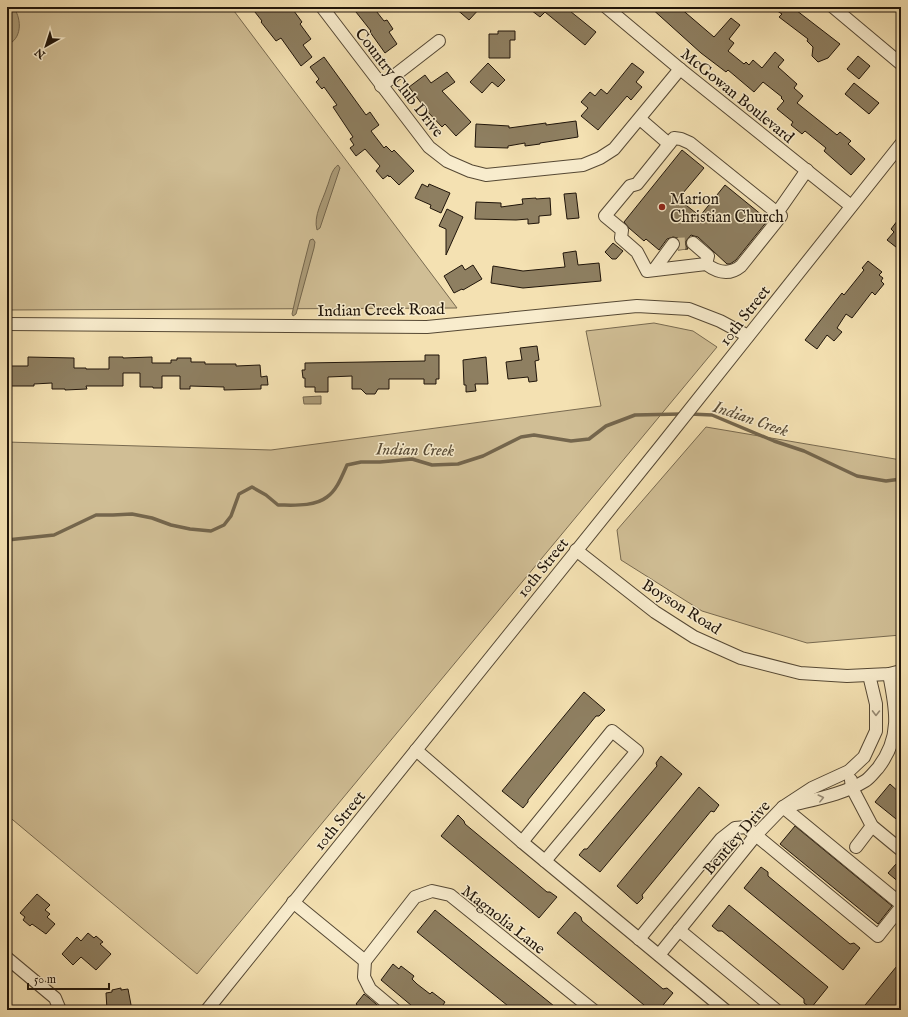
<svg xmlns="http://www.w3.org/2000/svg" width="908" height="1017" font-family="'IM FELL English',serif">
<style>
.green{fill:#d0be95;stroke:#786a50}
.water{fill:#ac9c79;stroke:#74664d}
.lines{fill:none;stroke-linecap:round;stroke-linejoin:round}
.stream{stroke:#74664d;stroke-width:3.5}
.building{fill:#8e7f61;stroke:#20150a}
.minor-tunnel{stroke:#d4c299;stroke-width:12;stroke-dasharray:12 6;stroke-linecap:butt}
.minor-casing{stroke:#554834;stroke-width:14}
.minor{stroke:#f8eccd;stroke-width:12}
.oneway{stroke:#978b75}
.poi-dot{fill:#8f2418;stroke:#f8eccd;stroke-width:1.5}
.labels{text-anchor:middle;stroke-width:3;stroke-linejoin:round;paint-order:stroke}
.street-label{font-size:16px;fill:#20150a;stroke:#f8eccd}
.poi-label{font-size:16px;fill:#20150a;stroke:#f8eccd;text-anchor:start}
.water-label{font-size:17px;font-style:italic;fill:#584b36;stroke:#f8eccd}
</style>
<rect width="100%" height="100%" fill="#f4e1b2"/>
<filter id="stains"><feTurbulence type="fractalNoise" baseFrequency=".005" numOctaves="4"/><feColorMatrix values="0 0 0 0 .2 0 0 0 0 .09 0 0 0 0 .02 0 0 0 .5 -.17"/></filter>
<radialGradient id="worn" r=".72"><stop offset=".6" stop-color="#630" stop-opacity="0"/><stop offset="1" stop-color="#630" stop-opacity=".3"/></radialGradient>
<!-- green -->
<g class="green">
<polygon points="7,7 231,7 457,308 7,310"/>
<polygon points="654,323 693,331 717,347 197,974 7,815 7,442 271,450 601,406 586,331"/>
<polygon points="706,427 901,460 901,635 807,643 702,611 621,560 617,530"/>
</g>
<!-- water -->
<g class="water">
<path d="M7,7L14,8C22,20 22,39 7,45Z"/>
<path d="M338,165L340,168L320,228L317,230C313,216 323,200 327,187C330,180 331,170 338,165Z"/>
<polygon points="313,239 315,242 314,248 296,314 293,316 292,314 300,279 310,240"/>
<polygon points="321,396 321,404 304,404 303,397"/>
</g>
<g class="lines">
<!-- stream -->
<g class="stream">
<polyline points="690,414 712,415 774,441 804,451 857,476 886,481 901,479"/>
<path d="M7,540L54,535L96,515H113L132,514L152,518L171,525L190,529L211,531L224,525L231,516L239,494L252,487L266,495L278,505C293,505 314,507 327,497C337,490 342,476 347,465L361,462H380L412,459L432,465L458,464L483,456L521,437L534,435L571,441L589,439L606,426L635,415L681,414"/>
</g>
</g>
<!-- building -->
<g class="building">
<polygon points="251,7 291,7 302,22 300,24 311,39 303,45 312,57 301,66 281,38 276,41 261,22 262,21"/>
<polygon points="352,7 373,7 384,21 387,20 393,29 389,32 397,44 385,53 370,32 371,31"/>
<polygon points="454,7 481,7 469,20"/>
<polygon points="527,7 565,7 596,32 585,45 545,12 540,17"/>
<polygon points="650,7 679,7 714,37 731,18 740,25 729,39 734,43 728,51 744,64 746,62 749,65 753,60 762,68 775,52 784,60 778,67 797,84 794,88 803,96 797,103 837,135 840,132 851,141 848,144 865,159 851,175 824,151 826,148 805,131 802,134 791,125 793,122 777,109 784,101 781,98 782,97 763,82 754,92 728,70 726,72 701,53"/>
<polygon points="771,7 792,7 840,44 828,58 818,62 812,56 813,47 807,41 808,39 779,17 782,14"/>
<polygon points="498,31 515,31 515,40 510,40 510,58 489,58 489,34 498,34"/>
<polygon points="858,56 870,66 859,79 847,69"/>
<polygon points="324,57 366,115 370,112 379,125 371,131 384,148 386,146 392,152 394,150 414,171 399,185 390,176 389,177 388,175 383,179 376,171 380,166 365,149 356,156 350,148 354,145 350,139 353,137 333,107 337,105 324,87 322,89 316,82 319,79 310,67"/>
<polygon points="488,63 505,80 498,87 492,82 482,93 470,82"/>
<polygon points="632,63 644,72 636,82 642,87 631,100 627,96 598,130 581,116 588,108 581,102 590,92 595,96 601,89 607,94"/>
<polygon points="447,72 455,82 442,91 471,122 456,136 445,124 442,127 427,111 409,87 425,75 431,83"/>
<polygon points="854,83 879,103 869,114 845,94"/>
<polygon points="576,121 578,137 540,143 540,144 525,146 525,143 508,146 508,148 475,147 476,124 509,126 509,128 546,123 546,125"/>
<polygon points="682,150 704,168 678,199 700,216 725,185 768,220 736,260 730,264 727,264 698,237 694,236 691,235 686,241 686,245 688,249 678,250 680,245 680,241 678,238 673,237 667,239 659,250 646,239 644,241 629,228 624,222"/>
<polygon points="422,184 428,187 429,184 450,193 441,213 430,208 431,205 415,198"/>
<polygon points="576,193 579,218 567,219 564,194"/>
<polygon points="536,198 536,199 550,198 551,215 539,216 539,223 528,224 528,219 516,220 475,219 476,202 501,203 501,207 523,204 522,199"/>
<polygon points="447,209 463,217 446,255 446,229 439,226"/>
<polygon points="901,216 901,251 887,240 894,232 891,229"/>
<polygon points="613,243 623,251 616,259 612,259 605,252"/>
<polygon points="576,251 578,265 599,263 601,281 523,288 491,283 493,266 523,271 565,267 563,253"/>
<polygon points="868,261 882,272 879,275 883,278 881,281 884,284 875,295 872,292 852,318 846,314 837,328 842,332 834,341 827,335 817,349 805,340 842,293 844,295 864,270 862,268"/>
<polygon points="462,265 465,270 473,265 482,279 463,290 462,289 454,293 444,276"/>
<polygon points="537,346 539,360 535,361 537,381 529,382 528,377 508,379 506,362 522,360 520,348"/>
<polygon points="425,355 439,355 439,379 436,379 436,384 424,384 424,379 389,379 389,389 378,389 375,394 366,394 361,389 352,389 352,376 328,377 328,392 315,392 315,387 305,387 305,378 303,378 302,370 305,370 305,363 425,361"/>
<polygon points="28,357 74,358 74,368 86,368 86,369 109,369 109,357 123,357 123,358 152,357 152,363 171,363 171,360 177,360 177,358 191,358 191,362 205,362 205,364 236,364 236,366 260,365 261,377 267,376 268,385 261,385 261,389 224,390 224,387 190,386 190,389 180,389 180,376 162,376 162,388 153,388 153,387 140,387 140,373 123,373 123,386 86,386 87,389 65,390 65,389 52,389 52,383 34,384 34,386 7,386 7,366 28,366"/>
<polygon points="486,357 488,384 475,384 476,391 466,392 466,385 464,385 463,360"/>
<polygon points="584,692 605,710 599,716 596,716 528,800 528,802 523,808 502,791"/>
<polygon points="661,756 682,774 600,872 579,855 584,849 587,849 657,766 656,763"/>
<polygon points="890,784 901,794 901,823 875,802"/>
<polygon points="699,787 719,805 714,812 711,811 642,895 643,898 637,904 617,886"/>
<polygon points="458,815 464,821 465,824 547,892 550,892 557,897 539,918 441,836"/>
<polygon points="795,826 892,906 878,924 780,844"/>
<polygon points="896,864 901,868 901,884 888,873"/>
<polygon points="761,867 768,872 768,876 850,944 854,943 860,948 843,970 744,888"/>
<polygon points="37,894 50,905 45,910 50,914 47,917 55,924 46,934 32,924 30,926 23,920 25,917 20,913"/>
<polygon points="729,905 828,987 811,1008 804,1003 804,999 722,931 718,931 712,926"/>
<polygon points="435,910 493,957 559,1010 513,1010 461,968 417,932"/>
<polygon points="575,912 581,917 582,921 663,989 667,988 673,993 659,1010 650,1010 557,933"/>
<polygon points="88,933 94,938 96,936 103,942 100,944 111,954 96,970 81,957 73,965 62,954 77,937 81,941"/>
<polygon points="901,961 901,1001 894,1010 861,1010"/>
<polygon points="393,964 399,969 401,966 414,976 412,979 417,984 430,994 432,992 445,1002 443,1005 450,1010 417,1010 412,1006 381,980"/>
<polygon points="121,988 121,990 128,989 132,1010 107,1010 106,993 112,992 112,990"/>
<polygon points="364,994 369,998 383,1010 363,1010 356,1004"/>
</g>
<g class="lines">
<!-- minor-tunnel -->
<polyline class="minor-tunnel" points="673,244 693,243"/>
<defs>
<g id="minor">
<polyline points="322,7 429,147 447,161 470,171 486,175 583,165 600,158 614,149 680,69"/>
<polyline points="606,7 680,69 851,206"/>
<polyline points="833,7 901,64"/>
<polyline points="381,86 439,41"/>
<polyline points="640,119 669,144"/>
<path d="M674,138L681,139L690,143L781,216L741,266C730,275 718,273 706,264L647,271L637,252L621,238L622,230L605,216L630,186L637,184Z"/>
<polyline points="777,213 807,170"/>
<polyline points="693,243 708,256 706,264"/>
<polyline points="654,270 673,244"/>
<polyline points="7,324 427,327 637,306 689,309 720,321 748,336"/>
<polyline points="576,550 655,612 694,637 741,658 800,673 847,676 889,674 901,671"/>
<polyline points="416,750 522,842 725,1010"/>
<polyline points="851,780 852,788 872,826 901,850"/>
<path d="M792,805C816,799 844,794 865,781C870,778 874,772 878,768C902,737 896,709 889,674"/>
<polyline points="783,807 901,904"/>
<polyline points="522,842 612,731 637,751 545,861"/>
<polyline points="856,847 872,826"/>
<polyline points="293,902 365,961"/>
<polyline points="679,930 776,1010"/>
<polyline points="639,939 721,839 735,828 746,827 878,936 901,907"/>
<polyline points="659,955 756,835 783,807 812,788 849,771 864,757 876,731 876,704 869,675"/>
<polyline points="7,958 55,998 60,1010"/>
<polyline points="207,1010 664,442 901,144"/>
<polyline points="395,1010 370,989 364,977 365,961 415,897 432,891 450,895 593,1010"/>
</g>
</defs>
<!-- minor casing -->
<use href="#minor" class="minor-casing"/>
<!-- minor -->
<use href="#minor" class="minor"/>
</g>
<!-- one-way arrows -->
<defs><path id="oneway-chevron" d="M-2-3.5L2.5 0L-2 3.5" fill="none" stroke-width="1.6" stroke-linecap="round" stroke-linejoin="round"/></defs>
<g class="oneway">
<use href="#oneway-chevron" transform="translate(876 713) rotate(91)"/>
<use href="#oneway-chevron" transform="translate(821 798) rotate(-14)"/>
</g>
<!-- markers -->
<circle class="poi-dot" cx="662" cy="207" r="4"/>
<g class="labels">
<!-- street labels -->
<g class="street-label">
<text transform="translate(400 82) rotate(52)" y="6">Country Club Drive</text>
<text transform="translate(738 95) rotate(39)" y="6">McGowan Boulevard</text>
<text transform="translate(381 309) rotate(-1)" y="6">Indian Creek Road</text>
<text transform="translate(744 315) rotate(-52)" y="6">10th Street</text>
<text transform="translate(542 567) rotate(-51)" y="6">10th Street</text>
<text transform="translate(682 606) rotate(32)" y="6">Boyson Road</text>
<text transform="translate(339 820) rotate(-51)" y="6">10th Street</text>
<text transform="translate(736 837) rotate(-49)" y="6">Bentley Drive</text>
<text transform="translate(504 919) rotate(38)" y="6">Magnolia Lane</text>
</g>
<!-- poi labels -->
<g class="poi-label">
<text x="670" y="204">Marion<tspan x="670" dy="18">Christian Church</tspan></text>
</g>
<!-- water labels -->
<g class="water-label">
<text transform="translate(751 418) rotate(19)" y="6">Indian Creek</text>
<text transform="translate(415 449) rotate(1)" y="6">Indian Creek</text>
</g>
</g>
<!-- margin -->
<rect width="908" height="1017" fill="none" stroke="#f4e1b2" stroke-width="24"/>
<rect x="8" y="8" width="892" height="1001" fill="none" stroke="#20150a" stroke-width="2"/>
<rect x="12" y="12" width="884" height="993" fill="none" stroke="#20150a"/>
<!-- north arrow -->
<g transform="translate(46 46) rotate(219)" stroke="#f8eccd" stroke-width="3" paint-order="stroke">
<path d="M0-3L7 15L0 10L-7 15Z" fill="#20150a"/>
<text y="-6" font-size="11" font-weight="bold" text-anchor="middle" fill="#20150a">N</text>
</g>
<!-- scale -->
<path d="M28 983v6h81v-6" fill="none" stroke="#20150a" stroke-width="2"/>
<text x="34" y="983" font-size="12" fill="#20150a" stroke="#f8eccd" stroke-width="3" paint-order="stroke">50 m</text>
<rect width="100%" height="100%" filter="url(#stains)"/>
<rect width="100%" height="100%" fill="url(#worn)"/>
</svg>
